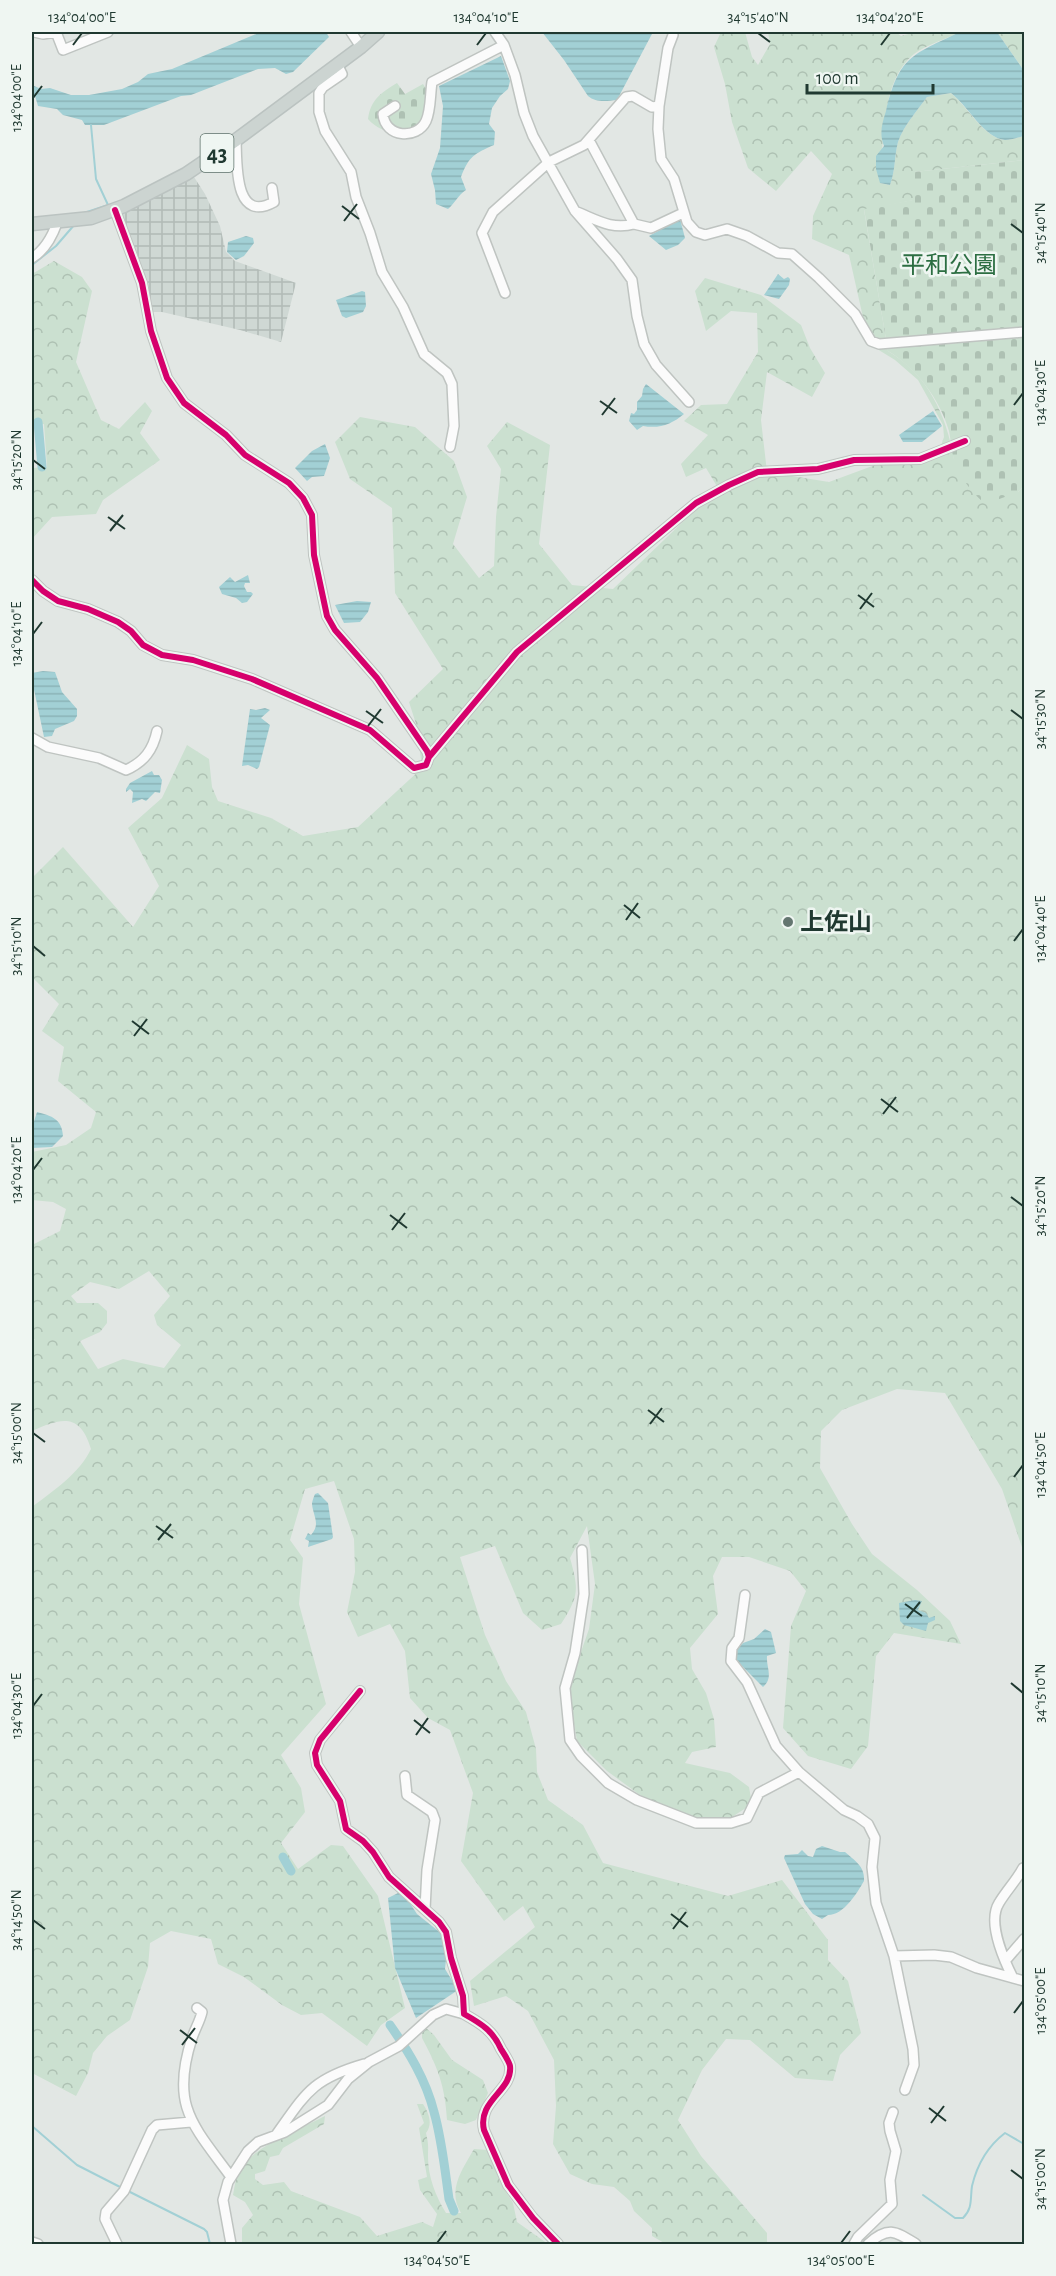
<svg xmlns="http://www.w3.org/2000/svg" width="1056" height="2276" viewBox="0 0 1056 2276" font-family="'Alegreya Sans','Noto Sans JP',sans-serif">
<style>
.industrial{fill:url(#industrial-grid)}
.forest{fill:url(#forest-crowns);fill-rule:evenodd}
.cemetery{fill:url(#cemetery-stones)}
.water{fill:url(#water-rules)}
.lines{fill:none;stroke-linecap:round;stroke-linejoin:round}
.stream{stroke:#a2d0d5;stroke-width:2}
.canal{stroke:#a2d0d5;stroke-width:9}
.minor-casing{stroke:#bfc4c1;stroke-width:12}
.major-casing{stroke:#bbc3c1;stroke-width:15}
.minor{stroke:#fbfbfb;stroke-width:9}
.major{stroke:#ccd4d1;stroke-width:12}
.cycleway-casing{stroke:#eff6f2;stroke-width:10}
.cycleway{stroke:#d6006c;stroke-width:6}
.ticks{fill:none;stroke:#203931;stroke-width:2}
.poi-dot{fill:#647670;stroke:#eff6f2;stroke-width:2}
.labels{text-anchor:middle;stroke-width:5;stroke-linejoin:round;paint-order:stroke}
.shield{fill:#eff6f2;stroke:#5e726b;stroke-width:1.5}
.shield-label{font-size:22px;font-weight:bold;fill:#203931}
.park-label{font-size:24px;fill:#2c6e42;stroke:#eff6f2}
.poi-label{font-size:24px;font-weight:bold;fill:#203931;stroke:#eff6f2;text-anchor:start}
.neatline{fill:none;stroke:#203931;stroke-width:2}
.ticks-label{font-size:15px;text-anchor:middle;fill:#203931}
</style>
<defs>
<pattern id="industrial-grid" width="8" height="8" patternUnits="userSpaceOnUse" patternTransform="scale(1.5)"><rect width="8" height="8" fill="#cfd8d4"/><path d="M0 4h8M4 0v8" fill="none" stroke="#b1bab6"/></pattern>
<pattern id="forest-crowns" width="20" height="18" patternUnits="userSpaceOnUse" patternTransform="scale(1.5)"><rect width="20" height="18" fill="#cbe0d0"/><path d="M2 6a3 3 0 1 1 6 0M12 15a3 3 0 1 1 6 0" fill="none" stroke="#aec1b3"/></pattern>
<pattern id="cemetery-stones" width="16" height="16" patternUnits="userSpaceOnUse" patternTransform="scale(1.5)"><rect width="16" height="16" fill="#cbe0d0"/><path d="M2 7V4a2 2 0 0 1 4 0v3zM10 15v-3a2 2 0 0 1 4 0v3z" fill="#aec1b3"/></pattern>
<pattern id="water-rules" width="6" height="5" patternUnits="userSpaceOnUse" patternTransform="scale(1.5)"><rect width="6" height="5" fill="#a2d0d5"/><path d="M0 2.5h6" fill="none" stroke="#8bb3b7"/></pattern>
</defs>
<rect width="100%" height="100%" fill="#e2e7e4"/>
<path class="industrial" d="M194,177L205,194L220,226L226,252L235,261L296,283L281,342L240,330L162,312H152L143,274L121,219L122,212Z"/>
<path class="forest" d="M721,32H745L752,57L758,65L770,44L768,32H896L901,36L916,32H960C946,39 926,45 914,54C880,81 884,144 880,183L890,185C896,168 894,156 898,142C904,125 917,111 927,97L951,93C967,106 984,138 1005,140C1011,140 1019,137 1024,136V160L914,172V200L864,210L888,351C928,375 946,414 954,459L1018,492L1024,486V1553L1002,1489L945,1393L897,1389L842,1410L821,1431L820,1468L852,1524L872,1554L917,1590L950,1621L961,1644L894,1633L876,1656L868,1746L851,1769L808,1756L783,1728L791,1626L806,1591L790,1571L749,1557H722L713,1576L718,1614L690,1648L692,1669L706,1693L714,1719L716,1747L692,1752L685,1763L730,1773L749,1787L752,1804L732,1817L696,1818L651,1803L607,1771L577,1741L568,1689L589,1629L595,1584L587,1526L570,1558C579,1590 579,1596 561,1624L542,1630L523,1613L495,1546L460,1557L485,1635L506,1681L526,1712L536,1749L537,1772L548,1800L583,1825L603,1863L728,1896L782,1880L828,1940V1960L848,1981L861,2033L840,2055L833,2081L795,2078L750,2040L726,2039L702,2070L678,2120L701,2156L767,2233V2244H666L652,2236V2228L634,2211L630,2201L614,2187L592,2184L570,2174L553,2144L556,2106L554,2060L528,2011L506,1996L474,2006L470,1981L535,1927L523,1906L504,1921L461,1861L473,1793L450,1730L428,1718L410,1698L405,1651L390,1624L358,1637L347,1612L355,1572L354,1539L334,1481L305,1489L290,1540L303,1558L299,1604L326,1704L281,1755L301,1788L305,1812L281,1843L298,1869L331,1845L343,1846L378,1896L405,2008L381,2025L367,2046L322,2013L301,2015L282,2005L244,1977L218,1964L211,1939L171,1931L150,1943L148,1967L130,2020L107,2036L93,2053L88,2073L76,2096L32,2073V1507C54,1490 79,1474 91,1449C80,1412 61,1418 32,1431V1343L35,1339H32V1245L60,1231L66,1209L53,1202L32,1200V1152L66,1145L91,1128L96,1112L58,1081L64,1047L42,1031L59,1004L32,977V878L63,847L133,927L159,886L128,828L162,798L187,745L209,759L212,787L218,801L271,818L303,836L358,827L422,768L417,727L409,702L443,669L395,593L392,508L350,479L335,442L360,417L415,427L454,461L467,497L453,544L479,578L494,566L496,517L501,469L487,446L507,422L550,445L539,544L572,585L613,589L718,488L706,468L686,477L681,464L708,435L684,421L701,405L727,404L758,352L757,313L731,311L706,331L695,291L705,278L761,295L801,325L810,348L825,373L812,397L767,372L761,420L767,472L829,482L894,458L938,454L944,437L943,425L918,380L895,360L869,344L849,255L812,239L813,216L832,174L811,151L776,191L748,168L732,122L725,84L714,47ZM149,1271L170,1296L154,1315L157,1325L181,1345L164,1368L123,1359L98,1369L80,1341L100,1332L107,1323V1311L98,1303H77L71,1296L90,1282L119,1289Z
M997,32H1024V72L1022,68Z
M54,261L82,277L92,291L76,362L101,420L119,429L145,402L152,411L140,433L160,460L103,500L96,514L52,517L32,539V468L47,467L44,424L32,426V274Z
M426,2028L434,2035L452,2060L483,2080L488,2093L476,2120L465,2124L447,2120C445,2086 438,2068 422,2038V2033Z
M417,2104H423C429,2113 433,2124 426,2133C429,2146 428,2146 428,2157C428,2177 436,2197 446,2213H461C447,2190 462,2170 474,2149L488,2150L501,2184L513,2203L517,2222L548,2244H242V2228L253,2215L245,2202L233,2195C235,2184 236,2173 244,2164C261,2143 301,2129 325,2116L324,2124L283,2148L279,2155L270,2157L265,2171L255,2174V2179L263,2185L284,2182L291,2191L360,2217L377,2236L422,2222L433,2227L437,2214L420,2190L418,2180L427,2177L419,2128L424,2123Z"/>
<path class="cemetery" d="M397,83L405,94L423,84L429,93L423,124C403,133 384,137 368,119C371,99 381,93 397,83Z
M1024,160V486L1018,492L986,504C971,493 961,478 954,459C951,450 951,440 949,431C940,399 916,368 888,351L864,209L913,200L914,172Z"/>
<path class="water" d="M261,32H326L329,37L293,72L286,74L275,68L258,69L191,95L181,96L104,125H85L82,120L63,115L57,109L38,106L35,96L32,95V85L41,89L50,88L71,95H89L122,89L138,82L148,74L172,69Z
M542,32H653L617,100C607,101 596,103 588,96L564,60Z
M960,32H997L1022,68L1024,72V136C1019,137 1011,140 1005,140C984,138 968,106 951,93L927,97C917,111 904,125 898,142C894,157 896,168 890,185L880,183L876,169V156L884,146C879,133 882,124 886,111C899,56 912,55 960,32Z
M501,56L510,81L508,89L500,96L492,108L489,124L495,132L494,145C474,154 469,156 461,177L466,190C458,195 455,203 448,209L436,204L435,190L431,174L440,148L443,106L439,86Z
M680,219L685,238L678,245L666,250L649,236Z
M246,236L253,238L254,243L244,256L236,260L227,252L228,242Z
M778,274L784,279L788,277L790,279L789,285L779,299L764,295Z
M362,291L365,292L366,306L363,312L346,318L342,316L336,300Z
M646,384L684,414C672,424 660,429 643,426L637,430L629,421L631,413L634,414L637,410V402L642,396L643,389Z
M933,411L942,426L922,442H903L899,435Z
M325,444L330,458L324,476L312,477L307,481L295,468L312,451Z
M248,575L250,583H245L244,586L247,592H251L253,594L247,602L242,603L236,598L222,594L219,587L230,577L235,582Z
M357,601L371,602L368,612L360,622L344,623L335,605Z
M43,671L55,672L62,692L77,709V716L74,721L55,729L52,736L44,737L32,680V673Z
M265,708L270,710L261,718L270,725L259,767L257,769L248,765L242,766L250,709L256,710Z
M152,771L154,775H159L162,780L160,793L155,792L146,801L142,799L132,803L133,792L130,789L126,792V789L130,783Z
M37,1112C52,1116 62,1119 63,1136L52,1147L32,1148V1128Z
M318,1493L328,1503L333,1537L332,1539L308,1547L309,1541L305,1539L308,1533L311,1535C321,1524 313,1516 312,1504C312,1502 314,1496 315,1494Z
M915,1600L922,1601L918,1610L926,1613L929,1618L935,1616V1620L928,1623L926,1631L904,1625L900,1621L899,1603Z
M765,1629L771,1632L776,1653L767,1656C766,1668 774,1677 763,1687L737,1661L736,1650L743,1643L754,1639Z
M822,1846L840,1852H845C855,1861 865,1866 864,1881C857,1893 844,1915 828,1915L822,1919L813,1914L805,1904L784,1858L785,1855L798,1854L802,1850L808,1856L813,1857L816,1849Z
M402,1891L417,1914L442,1934L447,1951L445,1969L458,1990L416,2018L395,1968L388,1898Z"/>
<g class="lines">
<path class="stream" d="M84,213L108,205L96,179L91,125
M32,265L56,246L75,224
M32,2126L77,2165L122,2188
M128,2191L204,2229L207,2232L210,2244
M923,2195L955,2218H963C973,2208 970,2199 972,2186C977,2165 988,2146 1005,2133L1024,2144"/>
<path class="canal" d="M38,422L42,467
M283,1857L291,1871
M390,2025C409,2052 426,2080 434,2112C442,2140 445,2171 449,2199L454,2211"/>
<g class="minor-casing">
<path id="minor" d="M34,32L43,34L56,32L63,50L108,32
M351,32L361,47
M495,32L504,45L515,75L524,113L533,136L575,211L617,259L632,280L637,316L644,344L656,365L689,402
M673,35L668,48L659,106L658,129L661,159L674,179L687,222L696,232L705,235L727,229L747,236L778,253L792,254L819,278L855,314L871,341L879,344L1024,332
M337,64L342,74L323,87L319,93V112L325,131L351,172L356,197L370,233L382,272L403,307L424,354L447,373L452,384L454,426L450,447
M395,106L383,114C385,138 417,140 426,121C431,110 430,95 432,82L504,45
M236,140C237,164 234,224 274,202L272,188
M589,140L634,224L651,228L683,213
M577,212C597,220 612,230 634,224
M32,258C45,250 52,237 57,223
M505,293L482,233L493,212L549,162L584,145L626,97L633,96L652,107L659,106
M32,580L43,591L58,601L88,609L118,622L131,631L143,645L162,655L193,660L252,679L370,730L414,768L426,765L429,757L427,751L377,678L335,630L327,616L314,555L312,515L303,498L289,483L245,455L226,435L184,403L167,378L151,331L142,283L115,210
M32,738L48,747L99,758L126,770C144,762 153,750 157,731
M429,757L517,652L696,503L729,485L758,472L818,469L854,460L920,459L965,441
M582,1550L584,1594L575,1653L565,1688L570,1740L581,1756L608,1783L637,1800L696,1823H731L747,1818L759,1793L799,1772
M745,1595L739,1638L732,1648L731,1661L747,1682L776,1746L799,1772L844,1810L857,1816L868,1824L875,1838L872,1867L876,1903L894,1956L913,2049L914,2065L905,2090
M360,1691L320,1740L315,1753L317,1765L340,1801L346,1829L363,1841L373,1852L389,1877L439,1922L446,1932L451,1958L463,1996L464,2014C482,2024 493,2031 501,2049C504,2054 509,2061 510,2066C513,2091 477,2100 484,2130L508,2185L533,2218L558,2244
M405,1776L407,1795L432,1812L435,1820L427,1870L425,1909
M894,1956L934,1955L951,1957L977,1968L1024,1981
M1005,1961L1024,1939
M1013,1978C1004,1960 987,1922 999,1903C1006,1891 1016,1881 1023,1868
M197,2008L202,2012C200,2021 195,2029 192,2038C170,2106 193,2125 231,2177
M276,2135C306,2093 312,2079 364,2064
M32,2242L38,2244
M117,2244L105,2219L106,2212L124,2191L152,2130L157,2125L191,2122
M231,2244L223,2200L228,2182L248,2151L258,2142L285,2132L328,2105L348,2079L369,2062L399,2046L433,2015L446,2009L464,2014
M854,2244L858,2237L892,2204L890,2180L896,2151L890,2131L889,2123L893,2112
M868,2244C888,2226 895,2231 916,2244"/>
</g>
<g class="major-casing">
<path id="major" d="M32,224L91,218L124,206L186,174L236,140L361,47L378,32"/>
</g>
<use href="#minor" class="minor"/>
<use href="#major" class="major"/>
<g class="cycleway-casing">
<path id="cycleway" d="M32,580L43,591L58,601L88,609L118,622L131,631L143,645L162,655L193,660L252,679L370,730L414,768L426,765L429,757L427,751L377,678L335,630L327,616L314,555L312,515L303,498L289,483L245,455L226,435L184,403L167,378L151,331L142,283L115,210
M429,757L517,652L696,503L729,485L758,472L818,469L854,460L920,459L965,441
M360,1691L320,1740L315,1753L317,1765L340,1801L346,1829L363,1841L373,1852L389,1877L439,1922L446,1932L451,1958L463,1996L464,2014C482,2024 493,2031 501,2049C504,2054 509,2061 510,2066C513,2091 477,2100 484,2130L508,2185L533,2218L558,2244"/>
</g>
<use href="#cycleway" class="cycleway"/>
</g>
<path class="ticks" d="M758,33L770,42M73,45L82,33M477,45L486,33M881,45L890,33M33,98L42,86M342,206L359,219M344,221L357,204M1011,224L1023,233M600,401L617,413M1014,405L1023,393M602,415L615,398M33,460L45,469M108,517L125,529M110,531L123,515M858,595L874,607M860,609L872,593M33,634L42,622M1011,710L1023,719M366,711L383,723M368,726L381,709M624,905L640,918M626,920L638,903M1014,941L1023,929M33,946L45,956M132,1021L149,1034M134,1036L147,1019M881,1099L898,1112M883,1114L896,1097M33,1170L42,1158M1011,1197L1023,1206M390,1215L407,1228M392,1230L405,1213M648,1410L664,1422M650,1424L662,1408M33,1433L45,1442M1014,1477L1023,1465M156,1526L173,1538M158,1540L171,1524M905,1604L922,1616M907,1618L920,1602M1011,1683L1023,1693M33,1706L42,1694M414,1720L430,1733M416,1735L428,1718M671,1914L688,1927M33,1920L45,1929M673,1929L686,1912M1014,2013L1023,2001M180,2030L197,2043M182,2045L195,2028M929,2108L946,2121M931,2123L944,2106M1011,2170L1023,2179M437,2243L446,2231M841,2243L850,2231"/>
<circle class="poi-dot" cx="788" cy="922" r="6"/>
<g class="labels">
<rect class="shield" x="200.5" y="134" width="33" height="38" rx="4.5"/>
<g class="shield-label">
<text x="217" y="161">43</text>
</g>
<g class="park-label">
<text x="949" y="273">平和公園</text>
</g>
<g class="poi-label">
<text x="800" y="930">上佐山</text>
</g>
</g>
<rect width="1056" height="2276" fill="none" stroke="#eff6f2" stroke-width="66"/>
<path d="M807 84v9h126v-9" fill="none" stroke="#203931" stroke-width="3"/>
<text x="816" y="84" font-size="18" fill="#203931" stroke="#eff6f2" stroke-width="4.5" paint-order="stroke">100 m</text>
<rect x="33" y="33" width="990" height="2210" class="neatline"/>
<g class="ticks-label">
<text x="82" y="22">134°04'00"E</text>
<text x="486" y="22">134°04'10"E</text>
<text x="758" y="22">34°15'40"N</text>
<text x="890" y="22">134°04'20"E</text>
<text transform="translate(16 98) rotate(-90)" y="5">134°04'00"E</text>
<text transform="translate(1040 233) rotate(-90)" y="5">34°15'40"N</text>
<text transform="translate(1040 393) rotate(-90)" y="5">134°04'30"E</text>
<text transform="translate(16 460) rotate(-90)" y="5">34°15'20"N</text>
<text transform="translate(16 634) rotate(-90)" y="5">134°04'10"E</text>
<text transform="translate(1040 719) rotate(-90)" y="5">34°15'30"N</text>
<text transform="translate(1040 929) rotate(-90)" y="5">134°04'40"E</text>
<text transform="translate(16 946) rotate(-90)" y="5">34°15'10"N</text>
<text transform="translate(16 1170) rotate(-90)" y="5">134°04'20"E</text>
<text transform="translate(1040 1206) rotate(-90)" y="5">34°15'20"N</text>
<text transform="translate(16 1433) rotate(-90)" y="5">34°15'00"N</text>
<text transform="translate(1040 1465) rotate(-90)" y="5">134°04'50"E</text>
<text transform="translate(1040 1693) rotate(-90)" y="5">34°15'10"N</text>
<text transform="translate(16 1706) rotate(-90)" y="5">134°04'30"E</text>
<text transform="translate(16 1920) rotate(-90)" y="5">34°14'50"N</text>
<text transform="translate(1040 2001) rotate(-90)" y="5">134°05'00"E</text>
<text transform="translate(1040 2179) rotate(-90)" y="5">34°15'00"N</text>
<text x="437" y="2265">134°04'50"E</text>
<text x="841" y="2265">134°05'00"E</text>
</g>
</svg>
